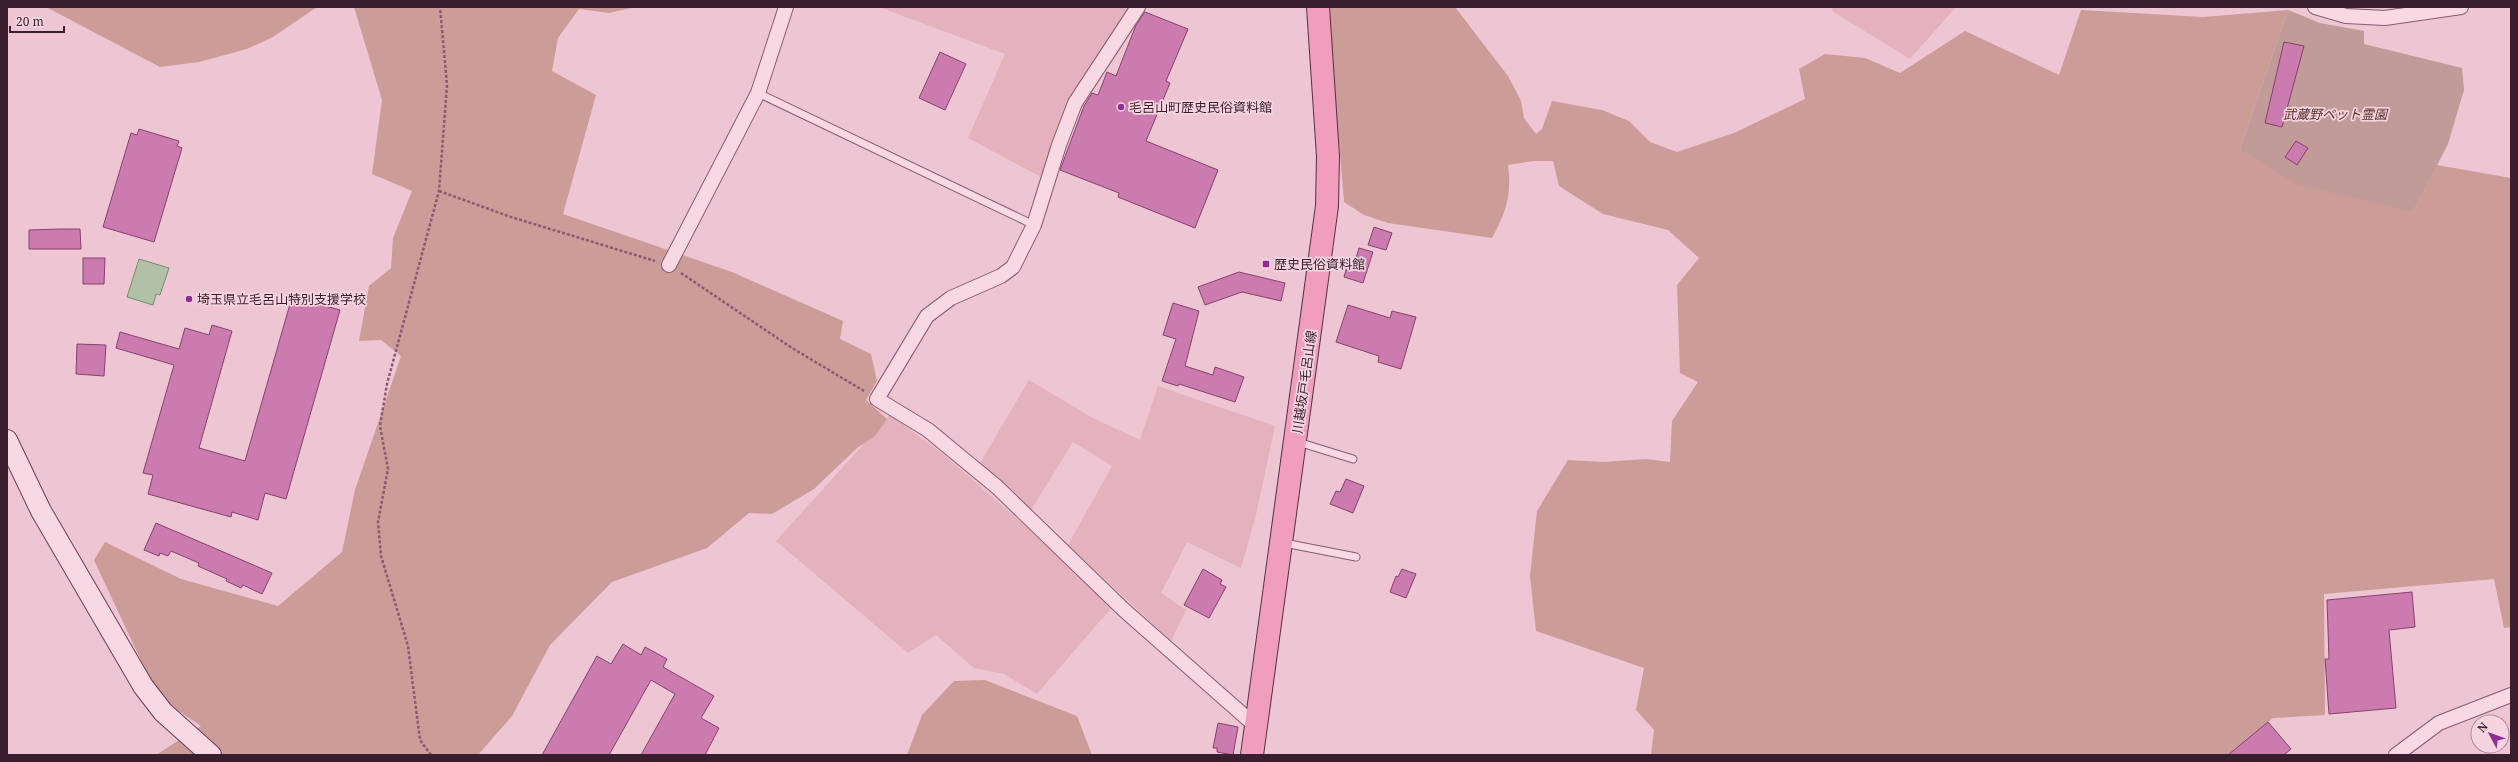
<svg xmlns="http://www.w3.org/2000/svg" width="2518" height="762" viewBox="0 0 2518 762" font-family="'Noto Serif','Noto Sans JP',serif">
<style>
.farmland{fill:#e3b2bd}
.green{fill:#cc9c99}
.cemetery{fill:#c19b98}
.water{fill:#b0c1a7;stroke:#778f6d}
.building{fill:#cb7bae;stroke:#87416f}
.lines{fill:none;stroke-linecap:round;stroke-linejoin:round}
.lane-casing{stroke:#885b73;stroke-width:9}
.street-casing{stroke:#885b73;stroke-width:16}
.secondary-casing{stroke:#6a3e56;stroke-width:22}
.primary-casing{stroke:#562f46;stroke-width:24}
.path{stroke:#885b73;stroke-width:2.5;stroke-dasharray:3 2;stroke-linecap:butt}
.lane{stroke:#f8d8e3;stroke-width:7}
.street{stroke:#f8d8e3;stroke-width:14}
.secondary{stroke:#f8d8e3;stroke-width:20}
.primary{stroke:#f09ebb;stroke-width:22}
.poi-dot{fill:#902c96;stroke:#f5d4df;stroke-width:1.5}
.labels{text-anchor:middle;stroke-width:3.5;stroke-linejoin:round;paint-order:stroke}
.poi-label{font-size:13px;fill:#391f2d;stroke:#f5d4df;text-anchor:start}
.park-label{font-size:13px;font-style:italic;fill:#552f26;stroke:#f5d4df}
.street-label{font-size:13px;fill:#391f2d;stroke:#f5d4df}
</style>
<rect width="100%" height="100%" fill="#eec5d3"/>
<path class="farmland" d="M879,7H1129L1070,102L1059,125L1041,177L968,138L1005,54Z
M1833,7H1956L1910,59L1832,11Z
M1029,380L1093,418L1140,440L1158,386L1275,426L1256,515L1241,568L1187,542L1161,593L1186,610L1171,641L1068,545L1112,466L1073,442L1031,510L980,463Z
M890,415L944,455L1028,528L1112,607L1037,694L1004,674L974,668L936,635L908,653L776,541Z"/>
<path class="green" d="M46,7H317L273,37L247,49L199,62L160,67Z
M354,7H636L609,13L579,9L558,38L552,71L596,95L563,214L732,272L843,321L840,339L871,354L877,381L866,400L887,419L875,436L857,448L814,489L772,514L749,513L707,548L612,582L550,645L512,716L478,755H156L201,726L158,697L94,560L105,542L181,579L278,606L342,552L355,490L401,356L381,340L359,341L369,286L391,268L393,238L412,191L372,174L382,100Z
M1325,7H1455L1508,76L1521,101L1524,118L1536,134L1542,129L1552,101L1602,110L1629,121L1650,142L1677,152L1734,133L1805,99L1799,69L1825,54L1865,58L1900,73L1965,31L2059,75L2081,10L2203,17L2288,10L2240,149L2413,212L2437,165L2511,178V627L2504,628L2494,579L2324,594L2325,715L2273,718L2228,755H1651L1654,730L1636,710L1644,668L1536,631L1530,576L1537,511L1568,460L1603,462L1646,459L1670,462L1672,421L1698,382L1680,373L1677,285L1699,258L1668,230L1603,214L1559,186L1553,161H1534L1508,165C1512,195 1506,212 1492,238L1388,223L1364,215L1344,202L1339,142L1333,115Z
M985,680L1077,716L1092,755H907L922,715L954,681Z"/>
<path class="cemetery" d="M2288,10L2320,23L2364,31V44L2462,68L2464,90L2448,144L2413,212L2296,184L2240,149Z"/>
<path class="water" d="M139,259L169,268L160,295L156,294L153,305L127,297Z"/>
<path class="building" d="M1145,12L1188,29L1166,81L1170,83L1146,141L1218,170L1195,228L1118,197L1119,193L1060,170L1084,106L1092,93L1098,95L1107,72L1116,76L1136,25Z
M2284,42L2304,46L2282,127L2265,123Z
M940,52L966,64L945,110L919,98Z
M139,129L179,141L177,146L182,148L154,242L103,227L131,133L137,135Z
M2296,141L2308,148L2297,165L2285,157Z
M1374,227L1392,233L1386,250L1368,245Z
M60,229H80L81,249H29V230Z
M1359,248L1373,252L1363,283L1344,277L1348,263L1354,265Z
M83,258H105L104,284H83Z
M1239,272L1285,283L1281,301L1242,292L1205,305L1198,287Z
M292,297L340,310L286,499L265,493L258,520L232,512L231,517L148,494L153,475L143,473L174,365L116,348L120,332L179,349L185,328L209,335L212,325L232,331L199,448L245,461Z
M1173,303L1199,311L1185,366L1213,375L1215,367L1244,377L1235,402L1179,384L1178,386L1162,381L1176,339L1163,335Z
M1348,305L1390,318L1392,311L1416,317L1401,369L1378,362L1379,356L1336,342Z
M77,344L106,345L104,376L76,374Z
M1346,479L1364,486L1353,513L1330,504L1336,491L1340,492Z
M156,523L272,573L262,594L243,585L241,588L226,581L227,579L198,566L199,563L171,551L168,556L160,553L159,556L144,550Z
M1203,569L1222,580L1220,584L1226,587L1209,618L1184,605Z
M1402,569L1416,574L1406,598L1390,592L1396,576L1398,577Z
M2412,592L2415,627L2389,630L2396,708L2329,714L2325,659H2329L2327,600Z
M623,644L641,655L645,647L667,659L663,667L714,696L701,718L719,728L705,755H641L675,694L651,680L609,755H542L597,656L611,664Z
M2268,722L2291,749L2284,755H2228Z
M1218,723L1238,727L1233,755L1217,752V748H1213Z"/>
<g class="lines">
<g class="lane-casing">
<path id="lane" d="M758,93L1034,225
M1298,442L1353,459
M1284,543L1356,557"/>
</g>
<g class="street-casing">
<path id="street" d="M1138,7L1075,103L1059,145L1034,225L1013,267L1001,276L951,298L927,316L877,399L928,430L997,487L1124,610L1258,728
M2315,7L2346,16L2385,18L2461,7
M669,265L758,93L786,7
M2396,755L2439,723L2511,695"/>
</g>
<g class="secondary-casing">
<path id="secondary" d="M7,440L41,511L143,686L163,712L211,755"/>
</g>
<g class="primary-casing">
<path id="primary" d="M1252,755L1327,206L1328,156L1318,7"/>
</g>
<path class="path" d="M439,191L511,217L655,261
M681,273L792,348L864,391
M431,755L420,740L408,646L381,556L378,522L388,469L380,426L387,384L439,191L447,85L440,7"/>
<use href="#lane" class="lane"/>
<use href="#street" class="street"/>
<use href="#secondary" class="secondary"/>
<use href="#primary" class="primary"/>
</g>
<g class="poi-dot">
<circle cx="1121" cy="107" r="4"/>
<rect x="1262" y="260" width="8" height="8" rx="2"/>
<circle cx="189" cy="299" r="4"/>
</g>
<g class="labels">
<g class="poi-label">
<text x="1129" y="112">毛呂山町歴史民俗資料館</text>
<text x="1274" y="269">歴史民俗資料館</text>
<text x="197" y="304">埼玉県立毛呂山特別支援学校</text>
</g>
<g class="park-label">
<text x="2335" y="119">武蔵野ペット霊園</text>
</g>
<g class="street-label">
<text transform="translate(1304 382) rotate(-82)" y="5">川越坂戸毛呂山線</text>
</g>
</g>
<rect width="2518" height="762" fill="none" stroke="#391f2d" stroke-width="16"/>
<g transform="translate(2490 734) rotate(311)"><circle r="19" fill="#f5d4df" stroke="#aa8c98"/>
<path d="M0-3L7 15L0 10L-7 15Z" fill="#902c96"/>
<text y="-6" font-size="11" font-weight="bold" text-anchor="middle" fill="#391f2d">N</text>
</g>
<path d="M10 26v6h54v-6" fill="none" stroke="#391f2d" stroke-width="2"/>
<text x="16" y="26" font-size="12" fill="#391f2d" stroke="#f5d4df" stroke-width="3" paint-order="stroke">20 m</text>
</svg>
